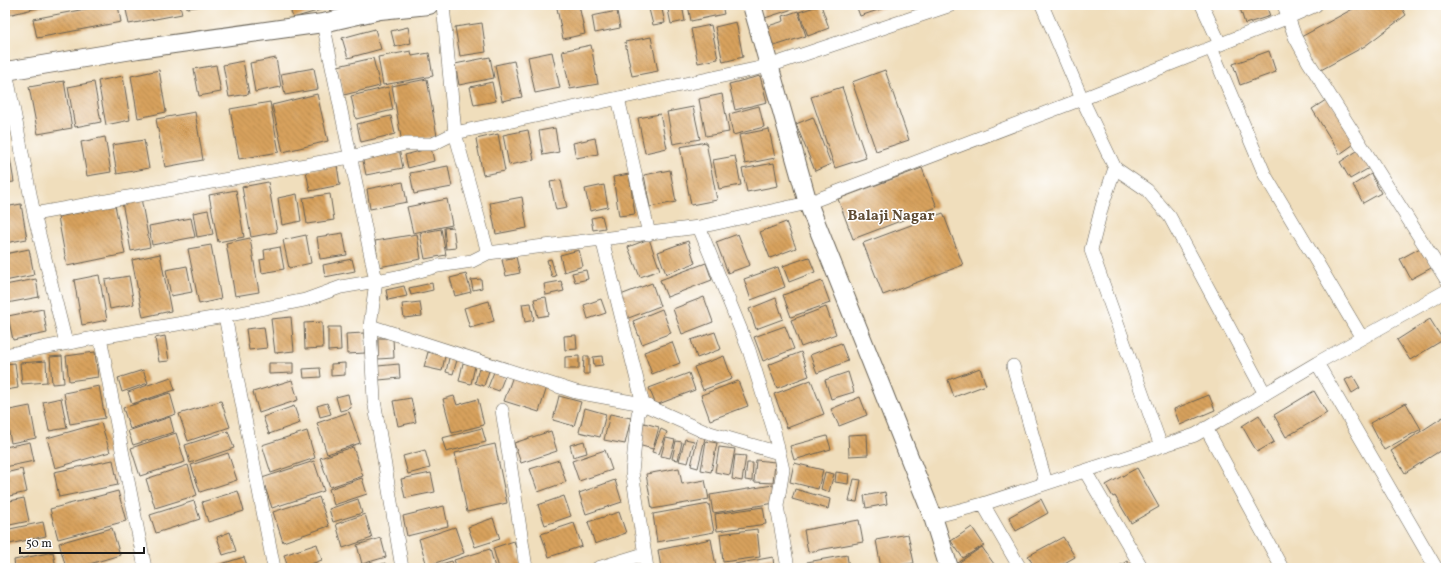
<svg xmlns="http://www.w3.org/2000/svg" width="1451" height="573" viewBox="0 0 1451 573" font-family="Vollkorn,serif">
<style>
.building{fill:url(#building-back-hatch)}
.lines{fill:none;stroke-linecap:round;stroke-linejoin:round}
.street-casing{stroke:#666054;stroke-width:14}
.secondary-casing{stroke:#666054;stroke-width:20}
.street{stroke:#fff;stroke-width:13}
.secondary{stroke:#fff;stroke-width:18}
.labels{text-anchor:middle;stroke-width:3;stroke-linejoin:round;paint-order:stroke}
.neighbourhood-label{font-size:15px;font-weight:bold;fill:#5e4b33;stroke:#fff}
</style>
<defs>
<pattern id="building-back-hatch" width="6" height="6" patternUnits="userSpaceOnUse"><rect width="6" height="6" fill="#d8a25d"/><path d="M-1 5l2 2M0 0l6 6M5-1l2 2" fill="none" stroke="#ae834c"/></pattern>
</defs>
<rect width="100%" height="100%" fill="#fff"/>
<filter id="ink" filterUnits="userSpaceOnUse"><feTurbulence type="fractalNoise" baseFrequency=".025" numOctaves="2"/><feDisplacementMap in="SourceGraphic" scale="8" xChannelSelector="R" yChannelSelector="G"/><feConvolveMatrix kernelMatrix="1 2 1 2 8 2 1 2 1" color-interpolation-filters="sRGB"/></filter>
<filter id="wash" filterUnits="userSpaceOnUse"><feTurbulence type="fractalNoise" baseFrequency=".012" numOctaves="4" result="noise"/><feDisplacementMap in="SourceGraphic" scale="16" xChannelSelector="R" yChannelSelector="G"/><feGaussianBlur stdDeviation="0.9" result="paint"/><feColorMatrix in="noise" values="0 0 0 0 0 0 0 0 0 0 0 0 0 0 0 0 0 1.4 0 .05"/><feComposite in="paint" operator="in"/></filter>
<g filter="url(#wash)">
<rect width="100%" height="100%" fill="#f0debc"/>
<g id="blocks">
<path class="building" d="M6,5H46V6L8,15Z
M106,5H118L121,22L37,38L33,19Z
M125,5H180L182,14L129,24Z
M187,5H203V6L187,8Z
M289,5H322L324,9L293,18Z
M329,5H351L332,12Z
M570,5H579L585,34L563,39L557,8Z
M648,5H661L665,23L653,25Z
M667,5H682L685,21L671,24Z
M688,5H722L724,14L691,21Z
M761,5H805L765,18Z
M821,5L829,28L808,36L799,12Z
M856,5H883L884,8L860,16Z
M1239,5H1266L1270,16L1245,24Z
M1360,5H1400L1406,15L1365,46L1319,71L1301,37Z
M617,11L620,28L595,33L592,16Z
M798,11L806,36L771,47L765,27L784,21L783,16Z
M736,22L743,57L723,62L715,27Z
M482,23L486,52L460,56L455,27Z
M711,25L718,59L698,63L691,29Z
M408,27L411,43L395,47L391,31Z
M375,29L381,49L348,58L342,38Z
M651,37L658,71L632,76L625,42Z
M591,45L598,84L570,89L562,51Z
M411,51L412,56L429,53L433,76L383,85L378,57Z
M1269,51L1276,72L1240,85L1233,64Z
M552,52L560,88L535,93L528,57Z
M490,57L494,78L459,85L455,64Z
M276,58L281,87L255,92L250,63Z
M373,58L380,86L344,95L338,66Z
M243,61L249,94L229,97L223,65Z
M514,61L522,97L502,101L495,65Z
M216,65L221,92L199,96L194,69Z
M314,68L318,89L285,95L281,74Z
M159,70L166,112L138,118L131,76Z
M885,70L909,140L876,151L852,82Z
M123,76L130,120L106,125L98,81Z
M760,76L767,102L735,110L729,84Z
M427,79L437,136L402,143L392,86Z
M64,81L72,128L38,134L29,87Z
M94,82L101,122L75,127L68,87Z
M492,82L496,101L474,105L470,87Z
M388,87L393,110L356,119L351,96Z
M842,87L866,158L835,168L811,97Z
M317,94L328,141L283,152L272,105Z
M722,94L729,132L706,136L699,99Z
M1329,98L1357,142L1340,154L1312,109Z
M270,102L279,152L239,159L230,109Z
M759,106L764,127L733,135L729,114Z
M693,107L700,139L673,144L667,112Z
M195,112L203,160L165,167L156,119Z
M660,114L667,148L645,153L638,118Z
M391,116L395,134L361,142L357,124Z
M813,117L831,164L815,171L796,124Z
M555,128L559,152L543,155L539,131Z
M769,129L775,158L745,164L739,135Z
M528,130L534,160L509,165L503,135Z
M498,134L505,171L483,175L476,139Z
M105,137L111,172L87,176L81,142Z
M595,138L598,154L576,158L573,143Z
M144,140L149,168L117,174L112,145Z
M706,142L717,200L691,205L680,147Z
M431,148L434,161L408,168L405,155Z
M399,149L403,168L366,175L362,156Z
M1360,149L1371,167L1350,179L1340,162Z
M735,156L741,185L719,189L713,160Z
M10,158L14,182L5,183V159Z
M774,163L778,186L747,192L742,169Z
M337,165L340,185L310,191L306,171Z
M448,166L452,187L414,194L410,173Z
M922,168L937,207L853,239L838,199Z
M670,170L676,202L650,207L644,175Z
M629,174L635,214L619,216L613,177Z
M1371,174L1381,193L1363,203L1353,185Z
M561,180L567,208L556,210L550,182Z
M268,182L277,232L251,237L242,187Z
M403,182L407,202L370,209L367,189Z
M604,185L608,207L590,211L585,189Z
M236,190L244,237L218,242L209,195Z
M297,194L301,221L282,225L278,198Z
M330,194L334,220L307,224L303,198Z
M522,197L527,228L496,234L490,203Z
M141,198L150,247L131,251L122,202Z
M447,199L452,225L413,233L407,207Z
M21,204L27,239L5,243V207Z
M115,205L125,254L67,266L58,217Z
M208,210L213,234L197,237L193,213Z
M943,213L963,265L883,295L863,243Z
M602,216L605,228L593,230L591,218Z
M191,218L195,237L152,245L149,226Z
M786,222L796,248L770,258L760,232Z
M453,227L456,248L446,249L444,228Z
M441,229L446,255L425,259L420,233Z
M343,233L347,255L320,259L317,237Z
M417,234L421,259L379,267L375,241Z
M738,234L750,265L728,273L716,242Z
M306,235L311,263L289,268L283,240Z
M250,238L259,292L235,296L226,243Z
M649,239L660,270L640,277L628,247Z
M688,241L695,263L666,274L658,252Z
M211,245L221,299L199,304L188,249Z
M280,247L284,269L262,273L260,260L265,259L264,250Z
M1422,247L1433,267L1411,279L1400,259Z
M29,249L34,275L5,281V254Z
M579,250L583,266L564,272L560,255Z
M160,254L171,311L143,317L132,260Z
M516,257L520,273L506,276L502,260Z
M809,257L815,272L789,282L783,266Z
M352,259L355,271L325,277L323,265Z
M551,259L556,276L552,277L547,260Z
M706,263L712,280L667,297L660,280Z
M187,266L192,292L171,296L166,270Z
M778,267L785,287L751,300L744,279Z
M586,270L588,279L575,282L572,273Z
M466,274L471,292L455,296L450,278Z
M99,275L107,320L82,325L74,280Z
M129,276L134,304L110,309L105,280Z
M36,279L39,297L7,303L5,285Z
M481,279L482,288L473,290L471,280Z
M561,281L564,291L546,295L544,284Z
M822,281L830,303L791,317L783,295Z
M432,283L433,290L411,295L409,288Z
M652,283L660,306L626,319L618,296Z
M404,286L407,296L388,300L386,290Z
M546,297L549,315L538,317L534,299Z
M704,297L713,322L682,334L673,309Z
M776,298L783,319L756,329L749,309Z
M601,299L606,313L588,319L584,305Z
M489,301L494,321L470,328L464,308Z
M420,302L422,316L404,318L402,304Z
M531,303L534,320L525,322L522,304Z
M826,307L836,334L801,347L791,320Z
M43,309L47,333L13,340L8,316Z
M662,309L671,333L642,344L633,321Z
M291,317L294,351L275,353L271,319Z
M1430,319L1443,340L1410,360L1397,340Z
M322,322L323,348L305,349L304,323Z
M785,326L794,349L763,361L754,337Z
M264,327L267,348L249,350L246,329Z
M328,327H340L341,350L328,351Z
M715,332L721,349L697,358L691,340Z
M364,333L365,353L347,354L346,334Z
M576,335L577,349L565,350L564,336Z
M165,336L169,361L159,362L155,338Z
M378,338H393L394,358L378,359Z
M672,342L680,363L652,374L644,352Z
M841,343L848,361L817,373L810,355Z
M95,352L98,377L69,381L66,356Z
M428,352L445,356L442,371L424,367Z
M801,352L809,376L777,388L768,365Z
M62,356L64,383L52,384L50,357Z
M579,356V369H565V357Z
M584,356H589V374H583Z
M602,356L603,365L594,366L593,357Z
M724,356L732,379L703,390L694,367Z
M449,358L457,360L453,374L446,372Z
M46,361L47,382L22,384L20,363Z
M15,363L18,388L6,390L5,364Z
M269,363H293V373L269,374Z
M345,363V375L331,376V364Z
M463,363L475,366L471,384L459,381Z
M399,364L400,378L379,380L378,366Z
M320,368L321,377L304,378L303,369Z
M479,368L489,371L484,386L475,383Z
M980,368L986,385L954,397L948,380Z
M143,370L148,383L122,392L118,378Z
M494,372L505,376L499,391L488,387Z
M848,372L854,392L831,399L825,380Z
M689,373L695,390L656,405L649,388Z
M513,376L547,387L539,412L504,401Z
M1353,376L1360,388L1352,393L1345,380Z
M171,377L175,390L132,404L128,392Z
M292,380L298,400L259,413L253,392Z
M811,380L824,414L787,428L774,394Z
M738,381L748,406L710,420L701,395Z
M99,386L105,418L70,424L64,393Z
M1314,391L1327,413L1286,437L1274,415Z
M170,393L176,414L130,429L123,408Z
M348,394L351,408L340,411L336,397Z
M1209,395L1215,410L1180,425L1174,409Z
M454,396L457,405L478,399L484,425L452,433L443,399Z
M559,396L581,402L574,426L553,420Z
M860,397L867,415L839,426L831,409Z
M61,398L67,428L49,431L43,402Z
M411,398L416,422L398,426L393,401Z
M221,401L230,427L188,441L179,414Z
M327,403L331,414L320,417L317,406Z
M1406,403L1421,429L1384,450L1370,423Z
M30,406L36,438L11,443L5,411Z
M294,406L300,423L269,434L263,417Z
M585,408L606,414L600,437L579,432Z
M349,412L360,443L327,454L317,423Z
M610,414L631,418L625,444L604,440Z
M1259,415L1274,442L1257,452L1242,426Z
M170,417L174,432L133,445L128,431Z
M1443,417L1446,422V447L1405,473L1391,451Z
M101,423L110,452L55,468L47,438Z
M644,423L659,427L653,449L638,445Z
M482,428L486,442L446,452L442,438Z
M661,429L667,432L659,454L652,452Z
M228,431L234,448L190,463L185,445Z
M307,431L315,458L271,473L262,445Z
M551,431L557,451L521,463L514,443Z
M176,433L185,462L140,476L131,448Z
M867,434L868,455L849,456L848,435Z
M698,436L705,438L698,468L691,466Z
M827,436L831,449L794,460L790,446Z
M666,438L675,440L670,458L661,456Z
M685,439L694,441L688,463L679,461Z
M584,441L587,453L573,457L570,445Z
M676,441L682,442L678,460L672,459Z
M706,441L717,443L711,472L701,470Z
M30,442L34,461L5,467V447Z
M495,444L507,503L467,512L455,453Z
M353,447L363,476L330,487L320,458Z
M719,447L735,449L730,475L715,472Z
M425,450L430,468L408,474L403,456Z
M605,450L612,470L579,481L572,461Z
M228,453L237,480L200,492L191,465Z
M735,455L746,456L742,481L732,479Z
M113,460L118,485L59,497L54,472Z
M559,460L566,482L538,492L530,469Z
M756,460L775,462L773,483L754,482Z
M314,461L324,491L272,508L262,478Z
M747,463H753L752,481L745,480Z
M794,463L823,470L818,489L790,482Z
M188,465L197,495L155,508L146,479Z
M679,468L682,484L705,480L709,499L652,509L646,474Z
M1137,468L1159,507L1131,523L1115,496L1113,497L1106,485Z
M22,469L27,492L5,497V473Z
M825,472L834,474L829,492L821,489Z
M836,472L849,474L848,484L835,482Z
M431,473L435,492L405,498L401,479Z
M362,478L367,494L334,505L329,489Z
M854,479L861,480L857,502L849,501Z
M615,480L622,502L586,514L579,493Z
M773,485L775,503L713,513L710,495Z
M795,489L830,499L828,509L792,499Z
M118,491L126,521L58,539L50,509Z
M238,491L244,511L208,522L202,502Z
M885,492L887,504L866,508L864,496Z
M564,496L571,516L545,525L538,505Z
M319,497L329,526L283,542L273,512Z
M24,498L29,521L5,526V502Z
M358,499L362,513L333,522L329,509Z
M1041,499L1048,513L1016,531L1009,517Z
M194,501L200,519L156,533L150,515Z
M709,504L714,532L657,542L653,514Z
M444,506L448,526L407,536L403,516Z
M763,507L766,524L717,531L715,514Z
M619,512L626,533L595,544L588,522Z
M365,514L372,538L343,548L336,524Z
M493,518L500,539L475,547L468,527Z
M859,520L863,542L808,552L804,530Z
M43,522L46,536L5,545V530Z
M574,523L582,546L549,557L541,534Z
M455,527L464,553L427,566L419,539Z
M972,527L984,545L963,558L951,541Z
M112,528L120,555L76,568H66L59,543Z
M757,529L760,557L723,562L720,534Z
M230,532L236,551L223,555L217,537Z
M908,534L914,563L881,568L876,540Z
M1063,537L1075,557L1056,568H1035L1028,556Z
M381,538L386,557L362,564L357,545Z
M711,539L716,566L707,568H661L658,550Z
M514,541L522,568H499L493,548Z
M317,544L322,560L300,568H288L284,555Z
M982,547L994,564L987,568H962L958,563Z
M490,549L495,568H457L454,560Z
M53,552L56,568H15L14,560Z
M847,555L849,568H808L807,562Z
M244,557L248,568H219L218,565Z
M773,557L774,568H724V566Z
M452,561L454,568H426Z
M1127,561L1132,568H1116Z
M385,563L387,568H371Z"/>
</g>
</g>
<g filter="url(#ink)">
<use href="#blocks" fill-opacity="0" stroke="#666054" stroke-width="1"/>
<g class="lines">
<g class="street-casing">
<path id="street" d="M443,5L455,133L488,253
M1042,5L1082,99L1115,168L1147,190L1170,217L1265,394
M1202,5L1220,44
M1284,5L1295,37L1308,61L1446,279
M323,23L376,281L370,326L374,400L402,568
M1211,48L1265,175L1362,338
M5,66L34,214L66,343
M618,98L649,234
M1115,168L1102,206L1091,250L1161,446
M34,214L350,157L405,144H433L455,133L769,66L951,5
M699,227L749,350L774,431L783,470L777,506L788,568
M602,239L643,404L638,414L632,472L647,568
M225,316L274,568
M370,326L576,392L643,404L703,431L779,453
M100,337L145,568
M5,355L100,337L225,316L305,300L341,287L376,281L401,276L438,266L472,261L488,253L699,227L808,203L1082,99L1289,17L1316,5
M1317,363L1436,568
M1013,366L1046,483
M502,410L526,568
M1206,428L1282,568
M1085,471L1142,568
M983,504L1020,568
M933,517L983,504L1195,435L1317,363L1446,291
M598,568L644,554"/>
</g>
<g class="secondary-casing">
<path id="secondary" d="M752,5L808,203L933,517L949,568
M6,71L138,49L323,23L380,10L429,5"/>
</g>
<use href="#street" class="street"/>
<use href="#secondary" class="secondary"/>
</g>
</g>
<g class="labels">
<g class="neighbourhood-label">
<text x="891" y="220">Balaji Nagar</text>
</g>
</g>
<rect width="1451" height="573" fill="none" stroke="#fff" stroke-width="20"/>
<path d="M20 547v6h124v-6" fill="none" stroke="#1c1c1c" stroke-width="2"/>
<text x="26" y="547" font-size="12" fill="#1c1c1c" stroke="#ffffff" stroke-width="3" paint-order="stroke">50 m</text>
</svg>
